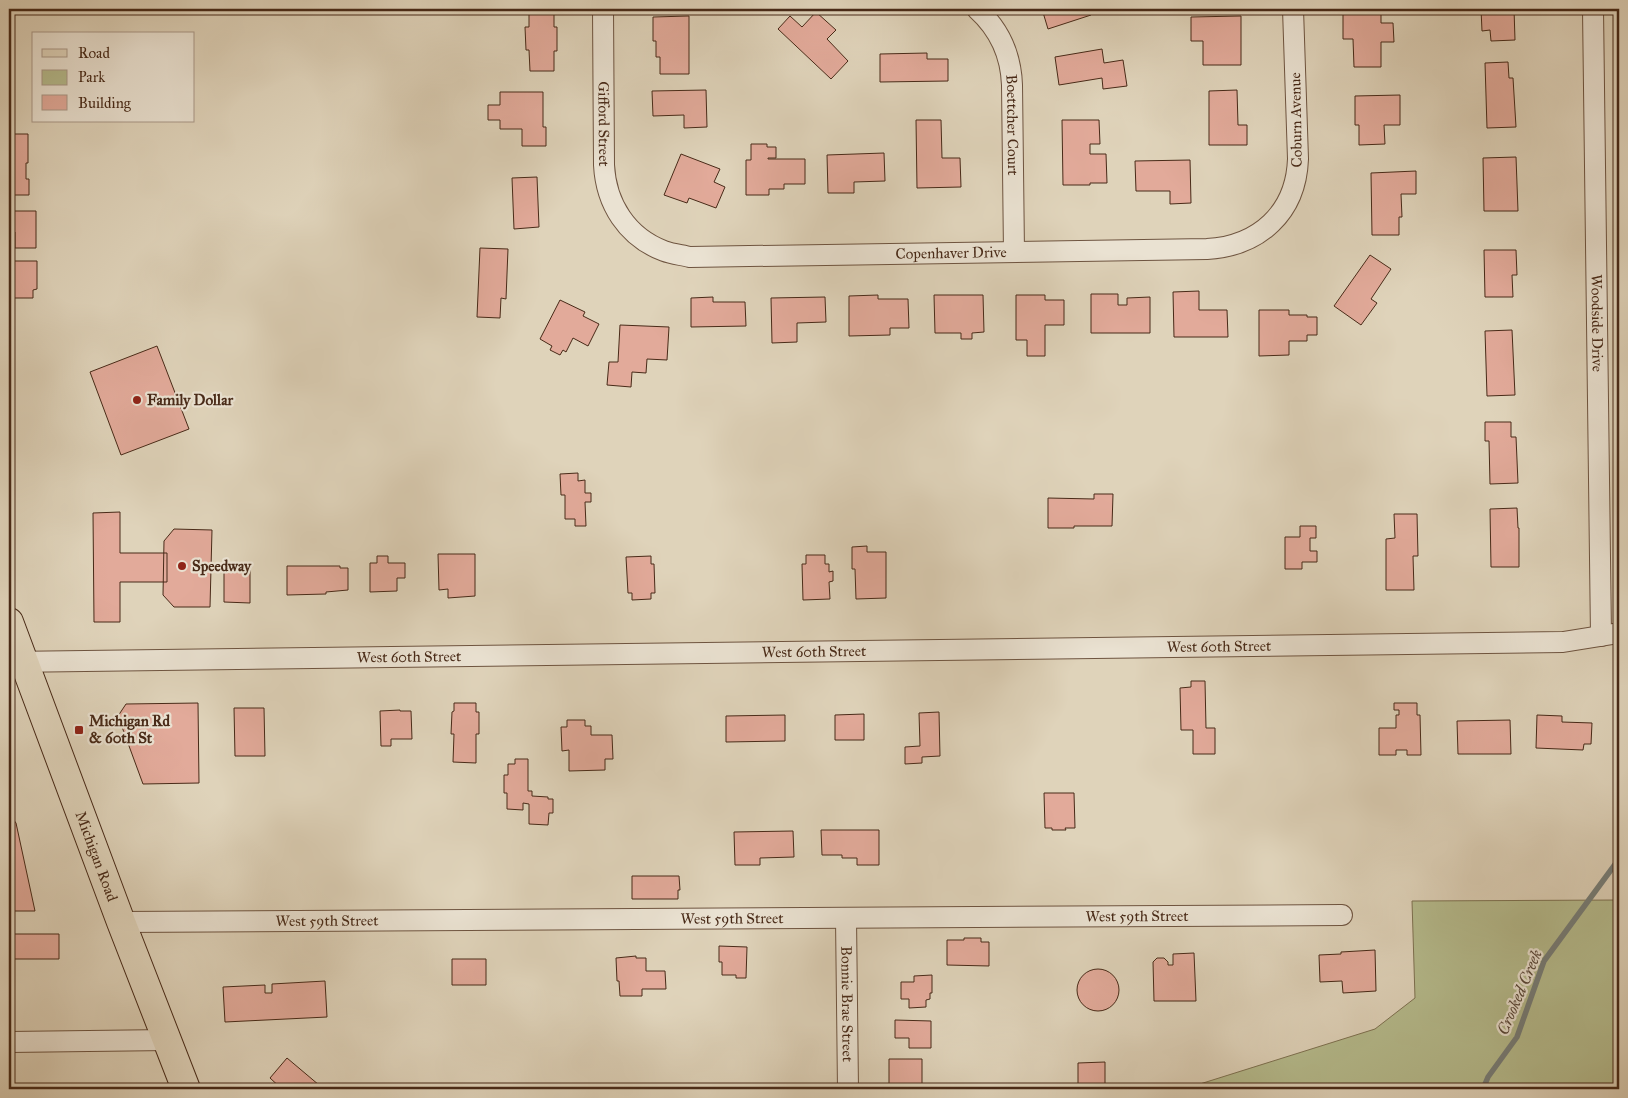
<svg xmlns="http://www.w3.org/2000/svg" width="1628" height="1098" viewBox="0 0 1628 1098" font-family="'IM FELL Great Primer',serif">
<style>
.green{fill:#b5bb8d;stroke:#7e7252}
.lines{fill:none;stroke-linecap:round;stroke-linejoin:round}
.stream{stroke:#777e79;stroke-width:5.5}
.building{fill:#e2aa9a;stroke:#482a18}
.minor-casing{stroke:#6e5440;stroke-width:22}
.primary-casing{stroke:#482a18;stroke-width:30}
.minor{stroke:#eae2d2;stroke-width:20}
.primary{stroke:#dfd3ba;stroke-width:28}
.poi-dot{fill:#8f2418;stroke:#eae2d2;stroke-width:2}
.labels{text-anchor:middle;stroke-width:4.5;stroke-linejoin:round;paint-order:stroke}
.street-label{font-size:15px;fill:#482a18;stroke:#eae2d2}
.poi-label{font-size:15px;font-weight:bold;fill:#482a18;stroke:#eae2d2;text-anchor:start}
.water-label{font-size:16px;font-style:italic;fill:#584638;stroke:#eae2d2}
</style>
<rect width="100%" height="100%" fill="#dfd3ba"/>
<filter id="stains"><feTurbulence type="fractalNoise" baseFrequency=".004" numOctaves="4"/><feColorMatrix values="0 0 0 0 .2 0 0 0 0 .09 0 0 0 0 .02 0 0 0 .5 -.17"/></filter>
<radialGradient id="worn" r=".72"><stop offset=".6" stop-color="#630" stop-opacity="0"/><stop offset="1" stop-color="#630" stop-opacity=".3"/></radialGradient>
<path class="green" d="M1619,900V1089H1184L1375,1029L1415,998L1412,901Z"/>
<g class="lines">
<path class="stream" d="M1483,1089L1488,1077L1517,1037L1544,961L1619,859"/>
</g>
<path class="building" d="M529,9H554V27H557V51H554V71H530L529,50H526L525,27H529Z
M1042,9H1089L1091,15L1048,29Z
M1481,9H1514L1515,40L1491,41L1490,30L1482,31Z
M1381,11V23H1393L1394,42H1381V67H1354L1353,39H1343V12Z
M816,12L836,30L827,39L848,61L831,79L778,29L790,16L802,27Z
M689,16V74H660V57H656V41H653V17Z
M1241,16V65H1203V41H1191V17Z
M1102,49L1104,63L1123,60L1127,86L1103,89L1102,78L1059,85L1055,57Z
M927,53V59H948V81L880,82V54Z
M1508,62L1509,78H1513L1516,127L1487,128L1485,63Z
M706,90L707,127L684,128V115L653,116L652,91Z
M1237,90L1238,125H1247V145H1209V91Z
M500,92H543V127H546V146H522V129H500V120H488V105H500Z
M1400,95V125H1384L1385,144L1359,145V125H1355V96Z
M916,120H941L942,158H960L961,187L917,188Z
M1062,120H1099L1100,144H1090V154H1106L1107,183H1090V185H1063Z
M9,134H28V163H26V179H29V195H9Z
M751,144H767V147H776V158H768V159H805V184H784V189H769V195H746V160H751Z
M884,153L885,181L854,182V193H828L827,155Z
M681,154L720,169L714,182L725,187L716,208L689,198L687,203L664,195Z
M1516,157L1518,211H1484L1483,158Z
M1190,160L1191,203L1170,204V191H1136L1135,161Z
M1416,171V194H1401L1402,217H1399V235H1372L1371,173Z
M537,177L539,227L514,229L512,178Z
M9,211H36V248H15V232H9Z
M480,248L508,249L506,299L501,298L500,318L477,317Z
M1484,250H1516L1517,275H1512L1513,297H1485Z
M1370,255L1391,269L1371,299L1377,303L1361,325L1334,306Z
M13,261H37V289L33,290V298H14Z
M1199,291V310H1227L1228,337H1174L1173,292Z
M1091,294H1118V305H1127V298L1150,297V333H1091Z
M878,295V299H908L909,328H890V335L849,336V296Z
M934,295H983L984,332L972,333V339H961V333H935Z
M1016,295H1045V300H1064V325H1045V356H1027V340H1016Z
M713,297V302H745L746,326L691,327V298Z
M825,297L826,322L797,323V342L772,343L771,298Z
M560,300L585,312L583,316L599,324L588,346L573,338L566,352L563,350L560,355L550,350L552,346L540,339Z
M1259,310H1289V315H1307V317H1317V335H1307V341H1289V355L1259,356Z
M620,325L669,327L667,360L647,359L646,373L632,372L631,387L607,385L609,362H618Z
M1512,330L1515,395L1487,396L1485,331Z
M157,346L189,429L121,455L90,372Z
M1485,422H1511V437H1516L1518,483L1490,484L1489,441H1485Z
M578,473V481L585,480V493H591V502H585L586,526H575V519H565V495H561L560,474Z
M1094,494H1113L1112,526H1074V528H1048V498L1094,499Z
M1517,508L1518,528H1519V567H1491L1490,509Z
M120,512V553H167V582H120V622H94L93,513Z
M1394,514H1417L1418,556H1413L1414,590H1386V539L1395,538Z
M1300,526H1316V538H1310V551H1317V562H1302V569H1285V537H1300Z
M174,529L212,530L210,607H174L163,595L164,541Z
M867,546V552H886V598L856,599L855,569H852V547Z
M438,554H475V596L448,598V589L439,590Z
M806,555H825V564H829V572L833,571V581L829,582L830,599L803,600L802,564H806Z
M377,556H388V563H405V578H397V591L370,592V563H377Z
M651,556V564H654L655,593H651V599L632,600V593H628L626,557Z
M287,566H340V568H348V590L326,592V594L287,595Z
M224,567H250V603L224,602Z
M1191,681H1205L1206,728H1215V754H1193V730H1181L1180,688L1191,687Z
M198,703L199,783L143,784L118,716L126,704Z
M454,703H476V712H479V734H476V763L453,762L454,734H451L452,712L454,711Z
M1394,703H1417V715H1420L1421,755H1407V750H1396V755H1379V728H1396V715H1399V710H1394Z
M234,708H264L265,756H235Z
M400,710V711H411L412,739H391V746H381L380,711Z
M939,712L940,756L922,757V763L905,764V747L920,746L919,713Z
M864,714V740H835V715Z
M785,715V741L726,742V716Z
M1537,715L1562,716V722L1592,723L1591,744H1584L1583,750L1536,748Z
M567,720H585V726H591V735H612L613,759H605V770L569,771V750L562,751L561,727H567Z
M1510,720L1511,754H1458L1457,721Z
M515,759H528V791H532V796L548,797V799H553V813H549L548,825L529,824V804L523,803V810L507,809V793H504V775H508V764H515Z
M1044,793H1074L1075,828H1065L1066,830H1052V828H1045Z
M9,819H13L16,823L35,911H9Z
M821,830H879V865H857V858H842V855H822Z
M793,831L794,857L760,858V865H735L734,832Z
M632,876H679L680,890H678V899H632Z
M9,934H59V959H9Z
M964,938H981V942H989V966L947,965V940H964Z
M719,946L747,947L746,978H736V975H722V962H719Z
M1375,950L1376,991L1343,993L1342,981L1320,982L1319,955L1341,954V952Z
M1194,953L1196,1001H1154L1153,962L1157,958H1164L1168,962V965H1173V954Z
M636,956V958H646V971H665L666,989H642V996H620L619,981H617L616,958Z
M452,959H486V985H452Z
M1077 990a21 21 0 1 1 42 0a21 21 0 1 1-42 0Z
M932,975V993H930V999L926,1000V1007L909,1008V999H901V982H914V976Z
M325,981L327,1017L225,1022L223,987L265,985V993H272V984Z
M895,1020L931,1021V1048H909V1038H895Z
M287,1058L319,1085L315,1089H282L270,1078Z
M889,1059H922V1089H889Z
M1105,1062V1089H1078V1063Z"/>
<g class="lines">
<g class="minor-casing">
<g id="minor">
<path id="s1" d="M603,9L604,165C606,204 627,237 664,251C672,254 682,255 690,257L1207,249C1259,246 1296,213 1298,159L1293,9"/>
<path id="s2" d="M977,9C999,29 1011,55 1012,85L1014,252"/>
<path id="s3" d="M1593,9L1601,636"/>
<path id="s4" d="M9,662L1563,642L1619,633"/>
<path id="s5" d="M846,918L848,1089"/>
<path id="s6" d="M121,922L1342,915"/>
<path d="M9,1042L168,1040"/>
</g>
</g>
<g class="primary-casing">
<g id="primary">
<path id="s7" d="M9,622L121,922L186,1089"/>
</g>
</g>
<use href="#minor" class="minor"/>
<use href="#primary" class="primary"/>
</g>
<g class="poi-dot">
<circle cx="137" cy="400" r="5"/>
<circle cx="182" cy="566" r="5"/>
<rect x="74" y="725" width="10" height="10" rx="2.5"/>
</g>
<g class="labels">
<g class="street-label">
<text transform="translate(1296 120) rotate(-91)" y="5">Coburn Avenue</text>
<text dy="5" stroke="none"><textPath href="#s1" startOffset="115">Gifford Street</textPath></text>
<text dy="5" stroke="none"><textPath href="#s2" startOffset="126">Boettcher Court</textPath></text>
<text dy="5" stroke="none"><textPath href="#s1" startOffset="555">Copenhaver Drive</textPath></text>
<text dy="5" stroke="none"><textPath href="#s3" startOffset="314">Woodside Drive</textPath></text>
<text dy="5" stroke="none"><textPath href="#s4" startOffset="1210">West 60th Street</textPath></text>
<text dy="5" stroke="none"><textPath href="#s4" startOffset="805">West 60th Street</textPath></text>
<text dy="5" stroke="none"><textPath href="#s4" startOffset="400">West 60th Street</textPath></text>
<text dy="5" stroke="none"><textPath href="#s7" startOffset="250">Michigan Road</textPath></text>
<text dy="5" stroke="none"><textPath href="#s6" startOffset="1016">West 59th Street</textPath></text>
<text dy="5" stroke="none"><textPath href="#s6" startOffset="611">West 59th Street</textPath></text>
<text dy="5" stroke="none"><textPath href="#s6" startOffset="206">West 59th Street</textPath></text>
<text dy="5" stroke="none"><textPath href="#s5" startOffset="86">Bonnie Brae Street</textPath></text>
</g>
<g class="poi-label">
<text x="147" y="405">Family Dollar</text>
<text x="192" y="571">Speedway</text>
<text x="89" y="726">Michigan Rd<tspan x="89" dy="17">&amp; 60th St</tspan></text>
</g>
<g class="water-label">
<text transform="translate(1519 992) rotate(-67)" y="6">Crooked Creek</text>
</g>
</g>
<rect width="1628" height="1098" fill="none" stroke="#dfd3ba" stroke-width="30"/>
<rect x="10" y="10" width="1608" height="1078" fill="none" stroke="#482a18" stroke-width="2.5"/>
<rect x="15" y="15" width="1598" height="1068" fill="none" stroke="#482a18"/>
<rect x="32" y="32" width="162" height="90" fill="#eae2d2" stroke="#a99888"/>
<rect x="42" y="49" width="25" height="8" fill="#dfd3ba" stroke="#a99888"/>
<text x="78" y="58" font-size="15" fill="#482a18">Road</text>
<rect x="42" y="70" width="25" height="15" fill="#b5bb8d" stroke="#a99888"/>
<text x="78" y="82" font-size="15" fill="#482a18">Park</text>
<rect x="42" y="95" width="25" height="15" fill="#e2aa9a" stroke="#a99888"/>
<text x="78" y="108" font-size="15" fill="#482a18">Building</text>
<rect width="100%" height="100%" filter="url(#stains)"/>
<rect width="100%" height="100%" fill="url(#worn)"/>
</svg>
